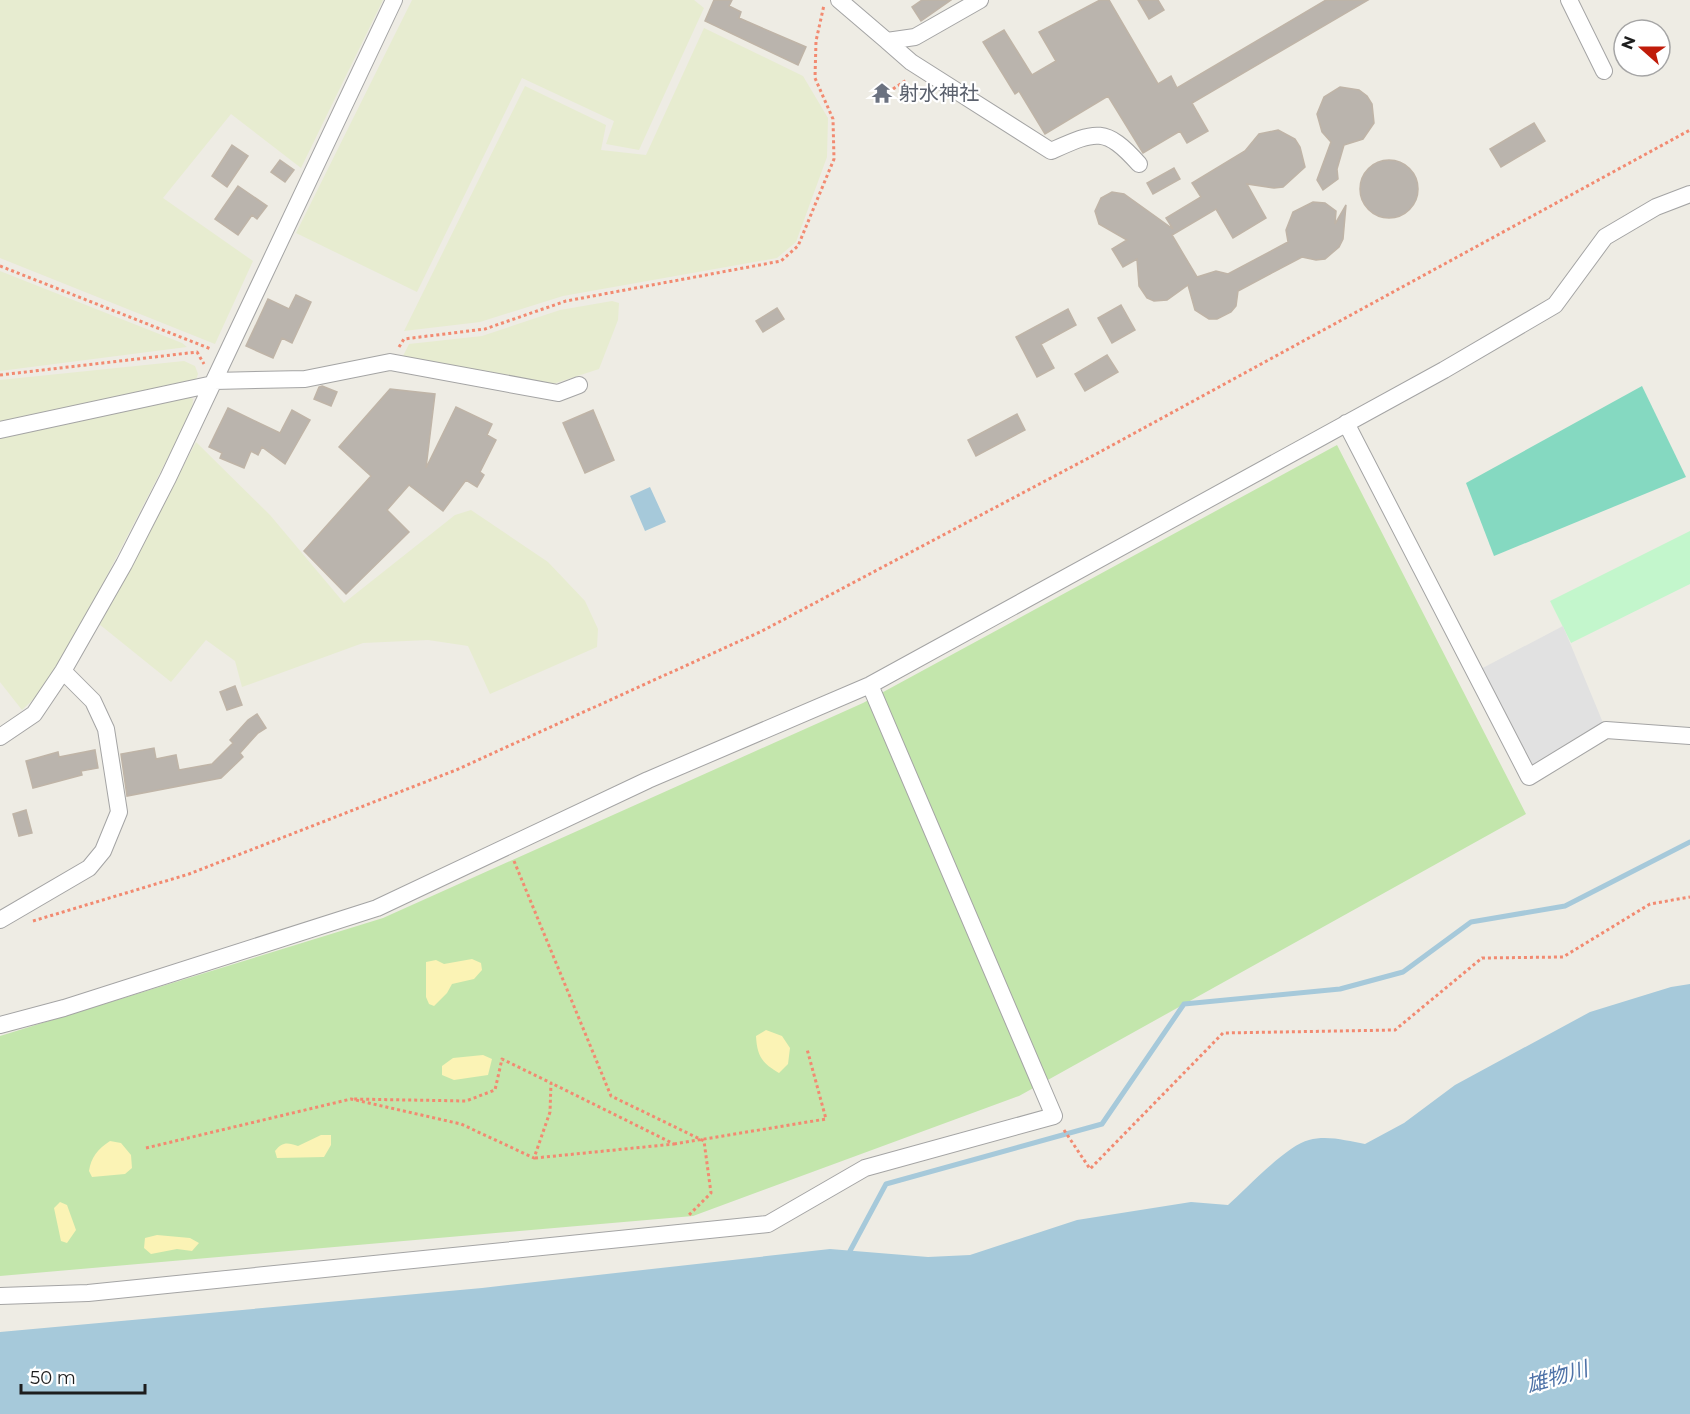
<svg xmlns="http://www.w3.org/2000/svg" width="1690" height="1414" viewBox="0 0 1690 1414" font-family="Montserrat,'Noto Sans JP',sans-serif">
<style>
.farmland{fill:#e7ecd0}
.grass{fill:#c3e6ac}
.sand{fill:#fbf3b5}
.park{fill:#c3f6cc}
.pitch{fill:#85d9c1}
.parking{fill:#e1e1e1}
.water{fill:#a6c9da}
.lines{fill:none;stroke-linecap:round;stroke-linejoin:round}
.stream{stroke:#a6c9da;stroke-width:5}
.building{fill:#bab4ad;stroke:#bfb4a7;stroke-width:1.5}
.minor-casing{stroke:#a4a4a4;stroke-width:18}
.path{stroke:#f28a71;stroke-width:3;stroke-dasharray:3 3;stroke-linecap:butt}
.minor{stroke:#fff;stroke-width:16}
.labels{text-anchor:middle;stroke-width:4.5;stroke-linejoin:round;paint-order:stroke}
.worship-label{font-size:20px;fill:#5b616d;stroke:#fff;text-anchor:start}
.water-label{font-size:21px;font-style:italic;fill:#4f73a8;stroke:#fff}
</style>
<rect width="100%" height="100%" fill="#eeece4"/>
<path class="farmland" d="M0,0H383L301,168L231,114L163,198L253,261L215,344L0,258Z
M412,0H694L704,8L639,150L606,144L614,121L522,78L417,292L296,233Z
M704,28L803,76L828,118L827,157L796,242L777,258L563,296L480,322L404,331L525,86L606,125L601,150L646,155Z
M0,271L182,343L187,347L0,371Z
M612,301L619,303L618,320L599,369L553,384L402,358L409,344L482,336L560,310Z
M184,361L195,366L198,374L195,382L0,425V380Z
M186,396L193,399L192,411L86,616L41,692L22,710L0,682V438Z
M196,442L270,515L344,603L455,515L471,510L548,562L585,601L598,629L597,647L490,694L468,646L428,640L363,643L242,687L235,661L206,640L171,682L99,624Z"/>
<path class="grass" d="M1337,445L1526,814L1019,1096L693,1216L0,1276V1036L383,918L863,703Z"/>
<path class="sand" d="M472,959L481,963L482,970L474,979L452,984L447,993L434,1006L429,1004L426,997V962L436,960L444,964Z
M766,1030L782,1036L790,1048L788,1064L779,1073C762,1063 757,1056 756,1036Z
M483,1055L492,1059L488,1075L454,1080L442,1075V1066L453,1058Z
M321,1135H331V1145L324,1157L277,1158L275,1151C282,1142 287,1142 298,1146Z
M110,1141L121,1143L131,1155L132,1168L125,1174L92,1177L89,1171C91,1157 98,1149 110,1141Z
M60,1202L67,1205L76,1230L67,1243L61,1241L54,1208Z
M157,1235L190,1238L199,1243L192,1251L177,1249L151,1254L144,1248L145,1238Z"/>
<path class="park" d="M1690,531V584L1571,643L1550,601Z"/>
<path class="pitch" d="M1642,386L1686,477L1494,556L1466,483Z"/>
<path class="parking" d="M1563,626L1606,730L1529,777L1475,672Z"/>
<path class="water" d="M650,487L666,522L645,531L630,496Z
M1690,984V1414H0V1332L482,1288L830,1249L928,1257L970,1255L1077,1220L1191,1202L1228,1205C1246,1189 1287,1145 1309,1140C1328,1135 1347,1141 1365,1144L1404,1123L1455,1085L1590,1012L1671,987Z"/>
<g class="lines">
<path class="stream" d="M850,1251L886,1184L1102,1124L1184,1004L1340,989L1403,972L1471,922L1565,906L1690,842"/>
</g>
<path class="building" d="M714,0H732L729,6L741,12L739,18L806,47L798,65L705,21Z
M922,0H951L921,21L912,7Z
M1100,0H1109L1158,84L1171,76L1177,88L1326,0H1368L1192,103L1208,131L1187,143L1180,131L1143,153L1108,96L1045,134L1019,91L1015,94L983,42L1004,30L1032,75L1056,61L1039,32Z
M1138,0H1158L1164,10L1149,19Z
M1340,87L1359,90L1367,96L1372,104L1374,123L1363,139L1344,145L1337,169L1338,179L1323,190L1317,180L1331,142L1322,132L1317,114L1324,97Z
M1534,123L1545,141L1501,167L1490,149Z
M1278,130L1295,139L1300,147L1305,167L1283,187L1274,188L1247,184L1266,218L1233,238L1216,209L1172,235L1197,277L1216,271L1228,274L1288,242L1286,230L1293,212L1313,202L1325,203L1336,211L1335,224L1346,205L1343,239L1339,247L1325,259L1316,260L1302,257L1238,291L1236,306L1231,312L1217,319H1209L1195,310L1188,285L1167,300L1154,301L1147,298L1139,286L1137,259L1123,267L1112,249L1127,240L1099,224L1095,211L1101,198L1112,192L1124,194L1173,229L1166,218L1201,197L1192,183L1245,151L1259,134Z
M232,145L248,156L227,187L212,176Z
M280,160L294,170L285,182L271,172Z
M1360 189a29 29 0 1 1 58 0a29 29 0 1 1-58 0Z
M1174,168L1180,179L1153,194L1147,183Z
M238,186L267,206L257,219L252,215L238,235L215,219Z
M296,295L311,302L292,343L282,338L273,358L246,346L268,299L289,309Z
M1121,305L1135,330L1112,343L1098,318Z
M777,308L784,319L763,332L756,321Z
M1068,309L1076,325L1041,344L1054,368L1037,377L1016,337Z
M1107,355L1118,372L1085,391L1075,374Z
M322,386L337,392L331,406L314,399L319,387Z
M390,389L435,394L426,468L456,407L492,424L487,435L496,440L480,472L484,475L477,487L466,480L443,511L409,485L387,510L409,532L346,594L304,551L371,476L339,447Z
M228,408L280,433L292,410L310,420L285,464L262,447L258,455L251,451L244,468L220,458L222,453L209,447Z
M593,410L614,460L585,473L563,423Z
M1017,414L1025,430L976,456L968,440Z
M235,686L242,705L227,710L220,692Z
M257,714L266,728L258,733L240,753L243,757L221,778L127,796L121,754L154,748L156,759L176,755L179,770L212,764L233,743L230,740L248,720Z
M95,750L98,768L81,771L82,775L33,788L26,761L58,752L59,757Z
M26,810L32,833L19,836L13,814Z"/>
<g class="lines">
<g class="minor-casing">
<path id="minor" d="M839,0L887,41L915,37L980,0
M1569,0L1604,71
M887,41L911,62L1051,151C1096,131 1105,126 1139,164
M214,381L305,379L390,362L558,393L579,385
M1346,423L1529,777L1606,730L1690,736
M0,430L213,384
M0,737L34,714L63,671L124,564L168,478L394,0
M0,920L89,868L103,851L119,812L106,729L93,701L63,671
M0,1025L64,1008L377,908L648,780L870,685L1444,370L1555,305L1605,237L1656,207L1690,194
M0,1296L88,1293L768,1224L865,1168L1054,1116L870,685"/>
</g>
<path class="path" d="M893,89L908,79
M0,266L211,349
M399,347L404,339L485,329L566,301L781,261L798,246L834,159L833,119L815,78L816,41L824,5
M0,375L197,352L204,364
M514,861L611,1096L704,1141L711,1193L689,1215
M33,921L189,874L456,770L762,631L1098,453L1690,130
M1064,1130L1090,1169L1223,1033L1395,1030L1482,958L1563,957L1650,904L1690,897
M674,1144L826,1119L807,1049
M146,1148L351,1099L461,1124L534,1158L550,1112L551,1083L502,1059L495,1090L466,1101L351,1099
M535,1158L674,1144L551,1083"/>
<use href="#minor" class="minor"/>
</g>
<defs>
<g id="temple-bare" transform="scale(1.62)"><path d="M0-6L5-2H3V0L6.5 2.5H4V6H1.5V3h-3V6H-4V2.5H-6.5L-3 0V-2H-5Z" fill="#6b7280" stroke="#fff" stroke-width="2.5" paint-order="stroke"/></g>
</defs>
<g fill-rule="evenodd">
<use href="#temple-bare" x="882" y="93"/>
</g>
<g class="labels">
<g class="worship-label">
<text x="899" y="100">射水神社</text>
</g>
<g class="water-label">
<text transform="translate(1557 1377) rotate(-16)" y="7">雄物川</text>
</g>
</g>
<g transform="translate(1642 48) rotate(291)"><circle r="28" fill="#ffffff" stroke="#a5a5a5" stroke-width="1.5"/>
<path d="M0-4.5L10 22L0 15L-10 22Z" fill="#c01c0a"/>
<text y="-9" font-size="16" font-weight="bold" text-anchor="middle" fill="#1d1d1d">N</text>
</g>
<path d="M21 1384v9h124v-9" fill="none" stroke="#1d1d1d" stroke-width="3"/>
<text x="30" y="1384" font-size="18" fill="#1d1d1d" stroke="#ffffff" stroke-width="4.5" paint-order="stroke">50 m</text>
</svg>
